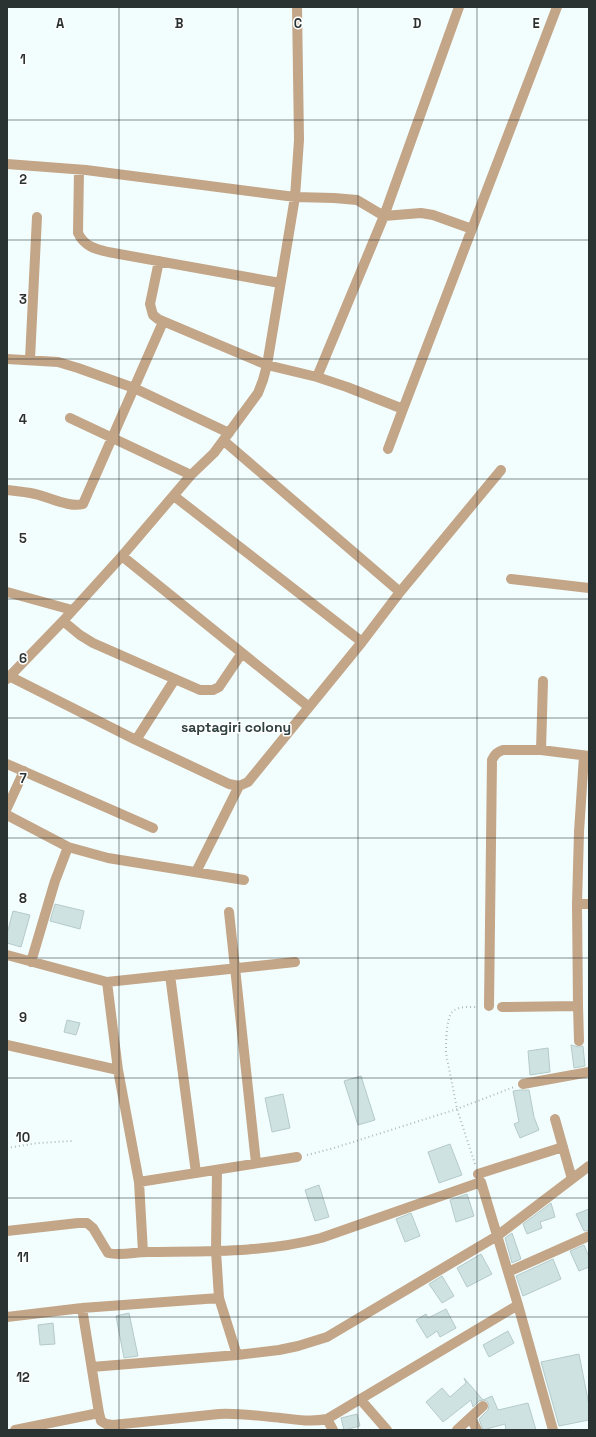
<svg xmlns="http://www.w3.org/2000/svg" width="596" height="1437" viewBox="0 0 596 1437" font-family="'Space Grotesk',sans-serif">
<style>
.building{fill:#cee2e2;stroke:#b6caca}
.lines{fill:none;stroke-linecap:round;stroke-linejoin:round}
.path{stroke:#b0bbbb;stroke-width:2;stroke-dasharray:1 3;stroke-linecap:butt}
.street{stroke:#c3a588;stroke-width:10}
.grid{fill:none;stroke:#2a3232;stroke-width:1;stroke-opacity:0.55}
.labels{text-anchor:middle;stroke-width:3;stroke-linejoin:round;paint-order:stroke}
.neighbourhood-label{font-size:14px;font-weight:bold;fill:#304141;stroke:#fff}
.grid-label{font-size:13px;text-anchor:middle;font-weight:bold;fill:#2a3232;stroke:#fff;stroke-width:3;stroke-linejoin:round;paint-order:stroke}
</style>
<rect width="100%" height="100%" fill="#f2fefe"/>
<path class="building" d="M55,904L84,911L80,929L50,921Z
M13,911L30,915L21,947L7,943V934Z
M67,1020L80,1023L76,1035L64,1032Z
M571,1045L579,1047L583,1046L585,1066L574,1068Z
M548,1048L550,1072L530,1075L528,1051Z
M361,1076L375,1120L358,1125L344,1081Z
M520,1090H529L534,1117L539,1130L520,1138L514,1124L519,1122L513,1091Z
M283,1094L290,1128L272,1132L265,1098Z
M450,1144L462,1175L439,1183L428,1152Z
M319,1185L329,1217L315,1221L305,1190Z
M467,1194L474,1216L456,1222L450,1200Z
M551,1203L555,1217L540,1222L542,1228L527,1234L523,1224Z
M589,1209V1230L584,1231L576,1214Z
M411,1213L420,1236L405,1242L396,1219Z
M512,1233L521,1259L512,1263L505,1238Z
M584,1245L589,1257V1267L579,1271L570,1251Z
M481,1254L492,1274L467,1287L457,1268Z
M553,1259L561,1279L523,1296L516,1276Z
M442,1276L454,1296L442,1303L429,1284Z
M446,1309L456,1328L440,1337L437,1331L427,1338L416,1320L426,1314L428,1318Z
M129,1313L138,1356L124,1358L116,1316Z
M53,1323L55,1344L40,1345L38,1325Z
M508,1331L514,1343L489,1357L483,1345Z
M579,1354L589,1405V1420L559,1426L541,1362Z
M464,1378L483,1400L479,1401L473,1407L471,1400L443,1422L426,1402L442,1388L450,1397L466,1383Z
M492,1396L498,1410L528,1403L536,1430H506L505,1424L483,1430L479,1419L488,1410L489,1405L487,1401L483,1400Z
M357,1414L360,1426L344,1430L341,1418Z"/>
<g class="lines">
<path class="path" d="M7,1148L38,1143L72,1141
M307,1155L334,1148L457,1109L514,1087
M475,1164L457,1109L446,1053C446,1043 446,1017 453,1011C459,1006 471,1007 478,1007"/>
<path class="street" d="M7,164L86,170L295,197L334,198L357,200L384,216L421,213L433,215L472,229
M79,170L78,233C84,246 95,249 108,252L280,283
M159,261L150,304L153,315L158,319L267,365L317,377L384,216L459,7
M7,359L58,362L78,368L134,388L229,433
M30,359L37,217
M317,377L347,387L403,409L557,7
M70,418L191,475
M224,441L400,592
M388,449L403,409
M7,490C16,491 26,492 35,494C49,497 70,508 83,504L163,322
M174,496L362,642
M122,556L309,707
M511,579L589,588
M7,592L72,610
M63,621L80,635L93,643L200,690H213L219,687L242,653
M9,676L136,740L229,784L239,786L248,782L362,642L400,592L501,470
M7,679L63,621L122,556L191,475L214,453L258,393L263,380L267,365L295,197L299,140L297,7
M136,740L175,679
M541,750L543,681
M7,764L153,828
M7,808L24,771
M7,815L68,847
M196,872L239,786
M577,904L579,832L584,756
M229,912L256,1163
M7,955L107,982L295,962
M31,962L55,881L68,847L108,858L244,880
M170,975L196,1173
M107,982L118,1070L139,1182L143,1252
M489,1006L492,760C495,754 497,752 503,750H541L589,756
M578,1006L579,1041
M502,1007L578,1006L577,904H589
M7,1045L118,1070
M523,1084L589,1072
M555,1119L572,1179
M217,1170L216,1251L219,1298L237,1355
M478,1174L563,1147
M139,1182L297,1157
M7,1231L78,1223H87L93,1228L108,1253C121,1256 135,1252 148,1252C205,1251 265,1253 321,1238L481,1182L518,1305L553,1430
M508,1272L589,1236
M7,1317L82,1308L219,1298
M92,1367L237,1355L279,1350L298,1346L327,1337L497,1236L589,1166
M360,1399L387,1430
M99,1413L101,1421L106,1424L113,1425L219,1414C240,1413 260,1416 281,1418C297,1420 312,1422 327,1419L518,1305
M471,1418L477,1430
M327,1419L333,1430
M15,1430L99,1413L82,1308
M457,1430L483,1406"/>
</g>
<path class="grid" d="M119,7V1430M238,7V1430M358,7V1430M477,7V1430M7,120H589M7,240H589M7,359H589M7,479H589M7,599H589M7,718H589M7,838H589M7,958H589M7,1078H589M7,1198H589M7,1317H589"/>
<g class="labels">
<g class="neighbourhood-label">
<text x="236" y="732">saptagiri colony</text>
</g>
</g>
<g class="grid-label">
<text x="60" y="28">A</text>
<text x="179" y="28">B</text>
<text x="298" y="28">C</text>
<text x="417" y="28">D</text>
<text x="536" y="28">E</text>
<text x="23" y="64">1</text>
<text x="23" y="184">2</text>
<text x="23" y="304">3</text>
<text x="23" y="424">4</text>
<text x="23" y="543">5</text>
<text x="23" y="663">6</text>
<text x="23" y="783">7</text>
<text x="23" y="903">8</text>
<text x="23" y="1022">9</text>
<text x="23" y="1142">10</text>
<text x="23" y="1262">11</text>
<text x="23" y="1382">12</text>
</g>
<rect width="596" height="1437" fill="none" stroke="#2a3232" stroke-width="16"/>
</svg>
